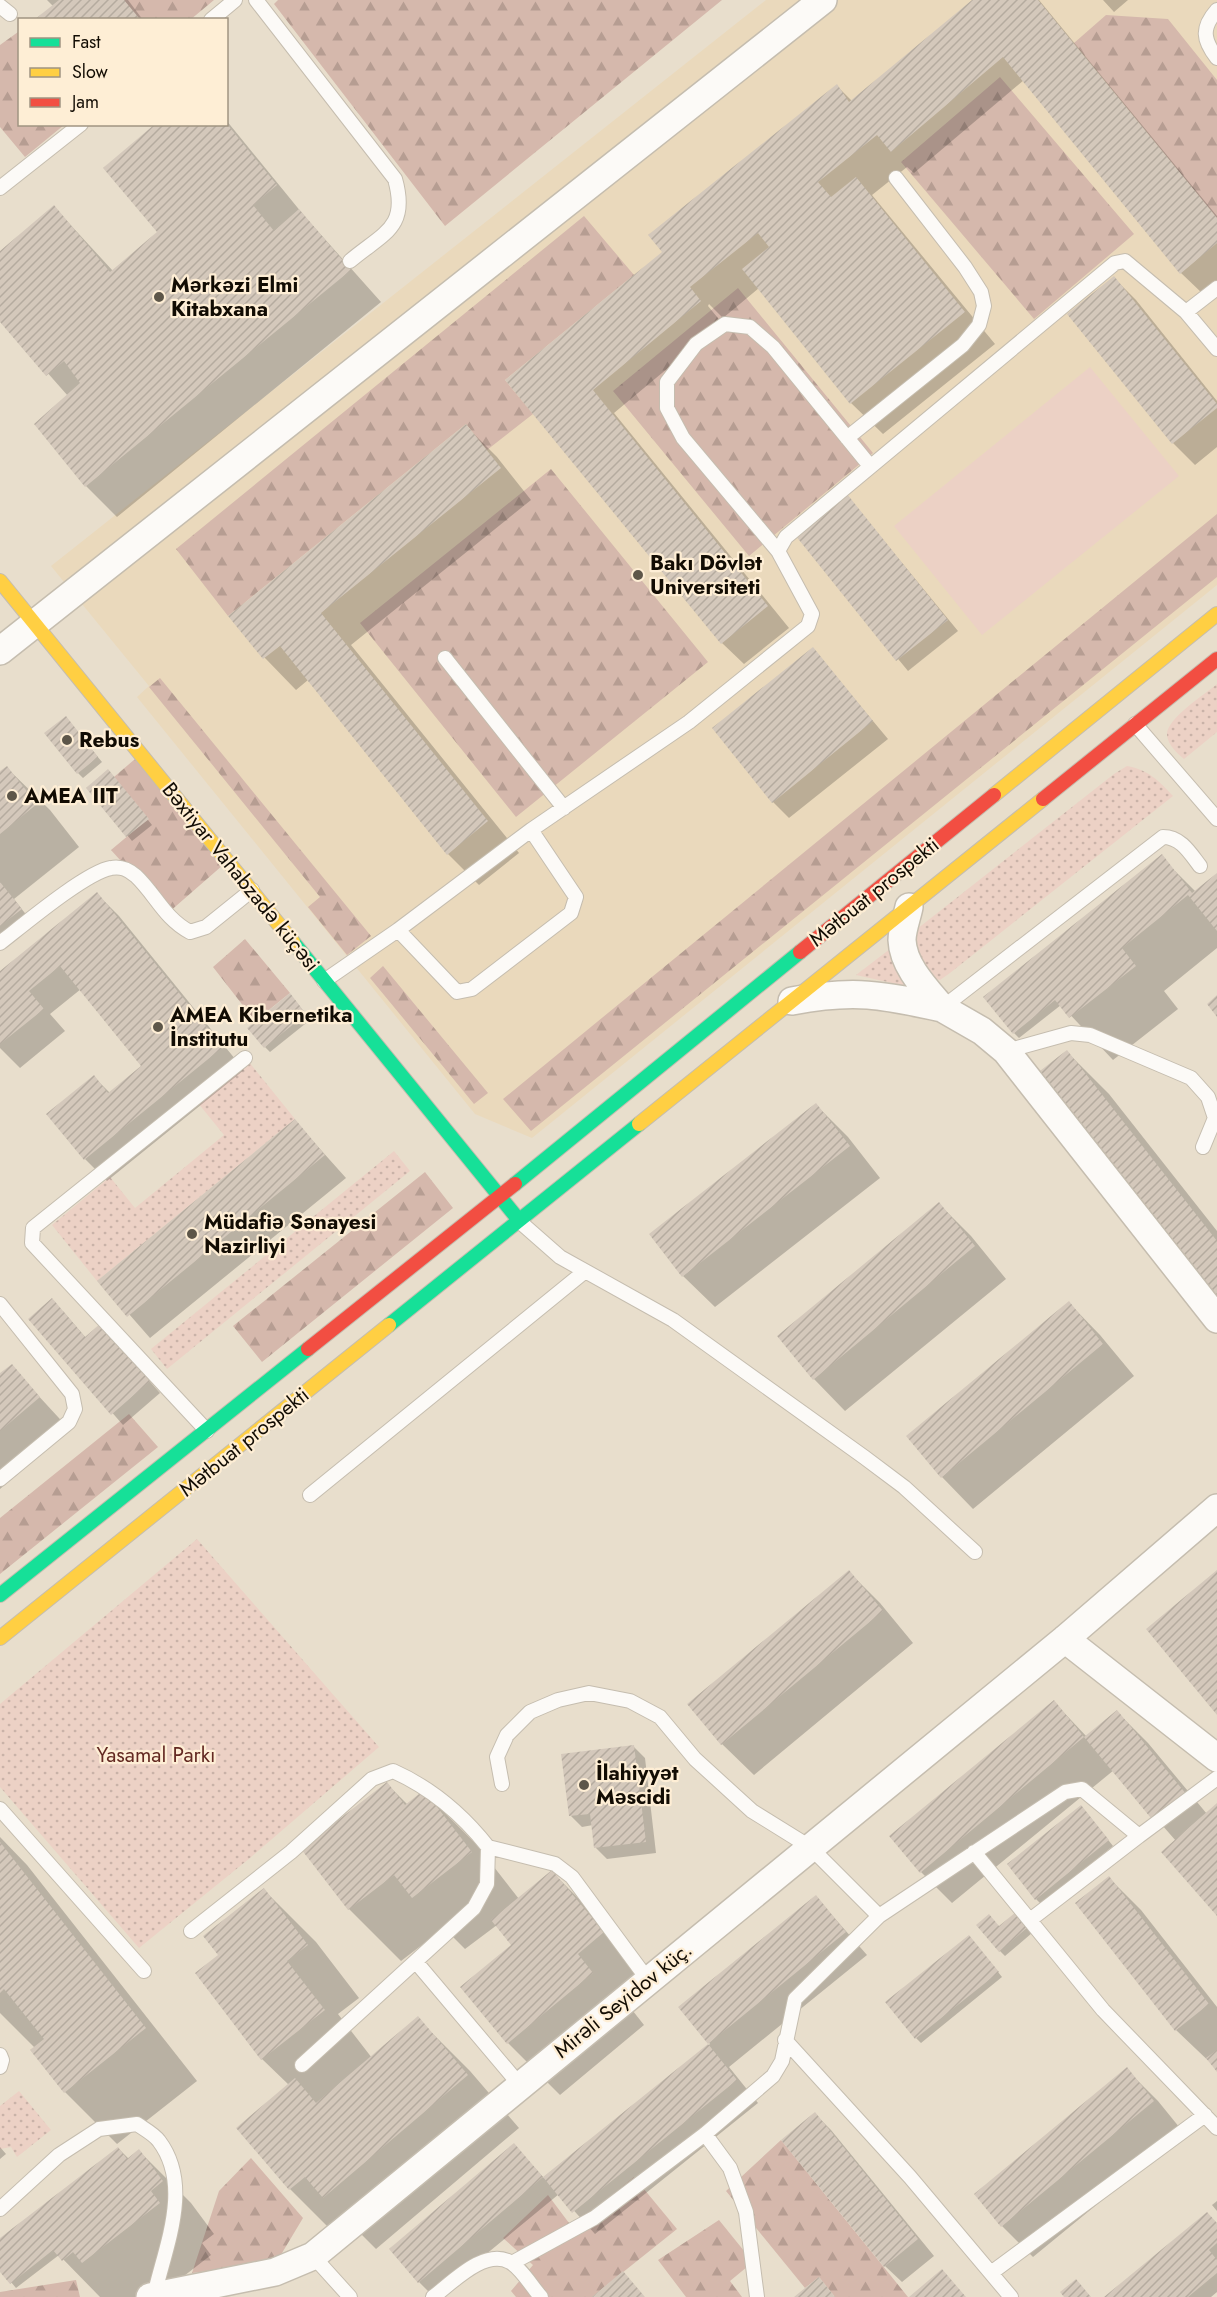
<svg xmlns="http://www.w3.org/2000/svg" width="1217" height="2297" viewBox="0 0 1217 2297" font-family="Jost,sans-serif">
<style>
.built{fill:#ead9bc}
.grass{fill:url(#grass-dots)}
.forest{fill:url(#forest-firs)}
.garden{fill:#ecd1c5}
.shadow{fill:#0003}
.building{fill:url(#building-hatch)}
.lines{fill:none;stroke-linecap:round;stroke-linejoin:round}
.lane-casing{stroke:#c5bdaf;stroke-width:16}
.street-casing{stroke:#c5bdaf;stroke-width:30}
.fast-casing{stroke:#c5bdaf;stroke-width:16}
.slow-casing{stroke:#c5bdaf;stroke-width:16}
.jam-casing{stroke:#c5bdaf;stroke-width:16}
.lane{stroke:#fcfaf7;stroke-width:14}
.street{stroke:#fcfaf7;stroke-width:27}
.fast{stroke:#16e098;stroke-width:14}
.slow{stroke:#ffcf43;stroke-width:14}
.jam{stroke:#f24e42;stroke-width:14}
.poi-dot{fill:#5d5649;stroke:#feeed5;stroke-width:2}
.labels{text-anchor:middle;stroke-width:4.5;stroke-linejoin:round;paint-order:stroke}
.poi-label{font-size:21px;font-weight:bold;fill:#120c03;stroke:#feeed5;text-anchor:start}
.street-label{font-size:21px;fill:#120c03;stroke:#feeed5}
.park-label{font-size:21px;fill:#632922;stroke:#feeed5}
</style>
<defs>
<pattern id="grass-dots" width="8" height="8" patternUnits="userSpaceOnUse" patternTransform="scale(1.5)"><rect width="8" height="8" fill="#ecd1c5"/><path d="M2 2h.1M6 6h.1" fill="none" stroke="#c9b2a8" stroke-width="1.8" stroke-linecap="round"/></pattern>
<pattern id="forest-firs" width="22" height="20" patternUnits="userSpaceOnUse" patternTransform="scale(1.5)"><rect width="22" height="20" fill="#d5b8ac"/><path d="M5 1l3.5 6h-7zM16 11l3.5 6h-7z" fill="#b69d92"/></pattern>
<pattern id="building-hatch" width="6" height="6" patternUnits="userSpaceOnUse" patternTransform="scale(1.5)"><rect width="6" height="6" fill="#d4c8bb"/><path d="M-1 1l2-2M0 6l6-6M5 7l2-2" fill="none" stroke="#b5ab9f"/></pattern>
</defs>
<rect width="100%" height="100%" fill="#e8decc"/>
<path class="built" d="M766,0H1217V585L532,1138L475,1114L137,697L149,686L51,566Z"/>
<path class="grass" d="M1217,684V732L1184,759C1177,753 1168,745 1167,735C1166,719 1204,695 1217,684Z
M1127,766C1149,770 1159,781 1173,796L950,973L940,980L928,977L914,946L917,929L1114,774Z
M890,949L906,986L856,975Z
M249,1062L295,1119L97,1281L52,1225L110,1177L135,1208L224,1135L198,1103Z
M394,1151L410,1171L167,1369L151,1349Z
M197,1539L379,1747L250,1858L139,1948L0,1787V1704Z
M19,2091L51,2130L17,2157L11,2147L0,2149V2106Z"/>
<path class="forest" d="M124,0H214L190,20L137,19Z
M278,0H722L445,226L274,4Z
M1106,15L1168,19L1217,80V218L1074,43Z
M18,32L20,124L64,125L25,157L0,127V45Z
M1000,77L1134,234L1034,319L901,162Z
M584,216L634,275L505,380L533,414L487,450L466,424L228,616L176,549Z
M738,288L873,453L749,556L613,391Z
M551,469L708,662L516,817L360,623Z
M1217,514V577L531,1131L503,1099Z
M160,678L371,936L347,955L308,907L320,897L149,687Z
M135,759L223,865L168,913L111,850L148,819L114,777Z
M245,939L290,993L255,1021L213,967Z
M383,966L488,1093L474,1104L370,978Z
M425,1172L453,1208L262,1362L233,1326Z
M129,1414L158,1447L0,1574V1518Z
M781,2140L908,2297H835L819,2277L805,2288L726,2191Z
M251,2158L303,2218L276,2263L192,2273L219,2191Z
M634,2177L677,2229L592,2297H516L511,2291L533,2265L503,2238L548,2195L572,2227Z
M719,2220L753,2262L730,2281L742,2297H686L658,2260Z
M76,2280L80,2297H0V2292Z"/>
<path class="garden" d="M1090,367L1179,476L982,635L894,526Z"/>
<path class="shadow" d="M47,0H128L143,20H36L53,6Z
M974,0H1039L1217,216V283L1203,294L1181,273L1024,80L914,173L907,167L872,195L995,344L883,434L851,403L759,288L723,318L709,304L708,306L722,323L614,413L789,628L744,664L722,643L507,380L662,254L837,86L852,101Z
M1103,0H1128L1114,12Z
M226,120L306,218L381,302L117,517L86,486L68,396L0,319V253L54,207L113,271L159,232L226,124Z
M1114,278L1136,300L1217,401V447L1195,465L1173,443Z
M466,426L497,457L531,500L351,645L519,853L479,885L448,854L308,680L296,690L265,658L230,616Z
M847,496L958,631L908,671L797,536Z
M813,649L888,739L789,818L773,802Z
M70,723L102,762L83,778L78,773Z
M7,768L50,810L79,847L14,899L31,921L0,945V773Z
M113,776L152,825L132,841L88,788Z
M1175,871L1196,892L1217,875V948L1164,991L1178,1009L1113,1060L1061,1005L1019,1038L1014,1033Z
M97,894L119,916L244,1070L107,1181L85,1159L94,1077L110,1093L143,1066L81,989L50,1014L65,1031L20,1068L0,1048V973Z
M295,1000L310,1020L270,1052L265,1047Z
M1067,1052L1109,1094L1217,1231V1303Z
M816,1105L848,1137L880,1178L715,1307L683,1276Z
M295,1121L346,1178L150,1338L100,1281Z
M939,1204L971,1236L1006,1279L845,1411L814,1379L779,1337Z
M1069,1303L1100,1335L1134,1376L973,1509L942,1477L908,1436Z
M63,1311L86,1338L111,1337L160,1393L123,1425L30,1319Z
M11,1366L70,1430L0,1489V1375Z
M849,1572L880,1603L913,1643L754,1775L722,1744Z
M1054,1702L1087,1737L1117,1712L1148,1743L1207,1814L1217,1805V1914L1176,1841L1114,1770L952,1903L921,1872Z
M634,1747L645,1758L656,1853L607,1859L596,1848L593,1825L582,1827L571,1816Z
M387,1784L408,1805L424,1792L476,1844L519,1899L552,1872L604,1924L655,1985L629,2006L644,2025L560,2095L508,2043L513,1945L497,1925L465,1949L444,1928L401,1961L349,1909Z
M1086,1812L1113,1846L1041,1904L1036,1899Z
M0,1837L27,1865L197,2081L117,2144L65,2092L35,2048L0,2013Z
M1109,1878L1141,1910L1217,2007V2069L1176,2030Z
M264,1890L316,1942L359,1998L338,2014L372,2058L418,2019L470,2071L519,2128L376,2249L357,2230L342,2241L290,2189L238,2128L289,2085L262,2059L220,1955Z
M816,1897L867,1955L729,2067L758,2103L595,2234L559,2194L434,2297L419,2282L514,2145L544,2178L710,2044L680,2007Z
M1021,1919L1032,1933L1005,1956L1000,1951L999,1928Z
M974,1942L1002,1977L921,2043L916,2038Z
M1127,2070L1158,2101L1184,2133L1033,2257L1002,2226Z
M815,2114L831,2130L934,2256L902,2282L885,2266Z
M0,2147L6,2154L0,2159Z
M118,2148L129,2159L139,2151L191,2203L214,2234L202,2243L211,2255L157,2297H100L59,2255L16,2288L0,2269V2240Z
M1217,2201V2211L1212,2205Z
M1217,2224V2292L1211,2297H1106Z"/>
<path class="building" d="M59,0H124L139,18L34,20Z
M972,0H1038L1217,218V243L1180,274L1003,57L891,152L877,135L818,182L831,197L856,177L965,312L850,404L742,269L769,247L758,233L690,287L701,301L593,390L768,606L721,644L505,380L662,252L648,235L837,84L849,102Z
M155,124H227L277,185L253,205L274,231L299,209L351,270L85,487L34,424L80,383L64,361L46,376L0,322V251L54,205L110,272L157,232L103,168Z
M1114,276L1217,404V408L1172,444L1067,314Z
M466,424L501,468L321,613L488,821L447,855L280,646L263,659L228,616Z
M847,494L948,620L896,661L795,535Z
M813,647L873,721L772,803L712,728Z
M66,716L98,757L77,774L44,733Z
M7,766L37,804L0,834V771Z
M108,769L149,819L126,837L86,788Z
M1162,854L1192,893L1217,873V931L1188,895L1122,948L1136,966L1069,1018L1055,1000L1013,1034L983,997Z
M0,882L22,909L0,926Z
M97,892L223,1047L84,1160L46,1114L94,1075L108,1093L141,1066L60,966L29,991L44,1009L0,1044V971Z
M290,993L306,1014L264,1048L247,1028Z
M1217,995V1017L1207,1004Z
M1067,1050L1217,1241V1305L1036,1074Z
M816,1103L850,1146L682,1277L649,1234Z
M295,1119L325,1155L127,1317L97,1281Z
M939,1202L975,1246L813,1380L777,1336Z
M52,1298L85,1337L100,1324L150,1381L111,1415L28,1319Z
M1069,1301L1103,1344L941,1478L906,1436Z
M12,1364L40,1397L0,1431V1373Z
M849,1570L883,1611L721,1745L687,1704Z
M1217,1570V1715L1146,1629Z
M1054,1700L1084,1737L920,1873L889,1836Z
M1117,1710L1187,1795L1155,1823L1084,1737Z
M634,1745L646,1842L594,1848L590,1814L569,1816L561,1754Z
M387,1782L405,1805L424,1790L472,1852L412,1898L394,1875L348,1910L301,1849Z
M1217,1803V1916L1161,1852Z
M1081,1805L1109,1840L1035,1900L1007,1864Z
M0,1842L146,2028L64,2093L30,2050L44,2039L4,1989L0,1993Z
M552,1870L604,1932L578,1954L593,1973L507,2044L460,1987L511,1945L491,1920Z
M1109,1876L1209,2004L1175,2031L1075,1903Z
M264,1888L308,1945L287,1961L325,2010L261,2060L195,1973L218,1955L203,1936Z
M816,1895L846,1932L708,2044L678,2007Z
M1016,1912L1028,1927L999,1952L976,1925L989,1914L999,1926Z
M969,1935L999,1972L915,2039L885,2002Z
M418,2016L468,2075L323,2198L305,2177L289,2190L236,2128L295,2078L316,2103Z
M708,2044L737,2080L572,2213L543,2177Z
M1217,2050V2072L1206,2058Z
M1127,2067L1154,2101L1001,2227L974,2194Z
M815,2112L918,2239L884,2267L781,2140Z
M514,2143L543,2177L418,2283L389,2249Z
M118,2147L127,2159L139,2149L163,2181L151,2191L160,2203L82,2263L73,2252L62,2261L53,2250L10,2284L0,2272V2238Z
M1207,2212L1217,2223V2243L1209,2250L1217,2260V2273L1188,2297H1104Z
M942,2269L966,2297H909Z
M623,2271L645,2297H592Z
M819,2277L835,2297H794L805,2288Z
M1076,2279L1091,2297H1064L1060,2292Z"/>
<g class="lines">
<g class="lane-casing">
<path id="lane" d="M256,0L395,179C409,228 383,233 350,261
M0,6L10,14
M1217,10C1201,28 1203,40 1217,58
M211,20L235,0
M0,188L81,124
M1186,312L1217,349
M847,438L963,345L979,325L984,306L981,292L965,267L896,178
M778,551L683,438L667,408V382L696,344L725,324L750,327L773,347L870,466
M445,658L564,808
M1135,724L1217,819
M398,930L457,992L472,989L571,913L576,897L531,830
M0,943C22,926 86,872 111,868C121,866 128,869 136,876C156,895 164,918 190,932L206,927L252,890
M324,981L398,930L531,830L689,722L808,626L812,614L778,551L786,537L1115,263L1125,261L1186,312L1217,288
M942,1008L1163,837C1181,837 1190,853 1200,866
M1006,1051L1071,1033L1090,1035L1191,1078L1208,1097L1215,1118L1203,1147
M519,1221L560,1257L673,1320L864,1457L904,1487L975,1552
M0,1304L72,1394L75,1409L69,1422L0,1479
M207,1431L32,1243L33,1228L245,1058
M310,1495L584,1272
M502,1784L497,1757L507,1735L530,1712L558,1700L589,1693L630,1701L660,1717L695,1759L752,1811L810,1847L879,1916L795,1999L782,2061L773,2076L705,2134L594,2218L512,2263
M0,1809L144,1971
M488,1847L555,1864L572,1877L648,1980
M974,1852L1103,2010L1217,2128
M879,1916L1065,1792L1082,1789L1139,1836L1217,1778
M1030,1920L1139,1836
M191,1931L291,1852L372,1779L393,1771C431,1788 462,1814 488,1847L487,1884L474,1908L302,2065
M416,1962L519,2084
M785,2040L910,2177L1011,2297
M0,2055L2,2060L0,2067
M705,2134L730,2168L746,2212L757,2297
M0,2209L59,2155L99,2129L137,2124C144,2129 154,2134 159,2141C193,2186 165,2247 154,2296
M313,2256L350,2297
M991,2273L1205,2115
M433,2297C452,2283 484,2248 510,2262C522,2269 532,2287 541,2297"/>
</g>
<g class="street-casing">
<path id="street" d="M0,651L823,0
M792,1001C855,989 882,995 942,1008C926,989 903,966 902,940C902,930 907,917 909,907
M942,1008L982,1031L1006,1051L1217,1319
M1065,1639L1217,1758
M150,2297L275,2272L313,2256L1065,1639L1217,1508"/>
</g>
<g class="fast-casing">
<path id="fast" d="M293,942L518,1219
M515,1184L800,952
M389,1325L639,1124
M0,1595L308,1349"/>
</g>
<g class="slow-casing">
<path id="slow" d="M0,581L293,942
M994,795L1217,614
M639,1124L1043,799
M0,1638L389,1325"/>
</g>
<g class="jam-casing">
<path id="jam" d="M1043,799L1217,659
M800,952L994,795
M308,1349L515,1184"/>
</g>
<use href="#lane" class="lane"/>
<use href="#street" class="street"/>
<use href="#fast" class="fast"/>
<use href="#slow" class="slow"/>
<use href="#jam" class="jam"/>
</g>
<g class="poi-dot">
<circle cx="159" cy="297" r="6"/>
<circle cx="638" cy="575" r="6"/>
<circle cx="67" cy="740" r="6"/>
<circle cx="12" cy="796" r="6"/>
<circle cx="158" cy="1027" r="6"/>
<circle cx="192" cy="1234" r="6"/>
<circle cx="584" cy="1785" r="6"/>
</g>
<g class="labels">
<g class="poi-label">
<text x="171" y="292">Mərkəzi Elmi<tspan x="171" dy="24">Kitabxana</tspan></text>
<text x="650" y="570">Bakı Dövlət<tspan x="650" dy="24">Universiteti</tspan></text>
<text x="79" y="747">Rebus</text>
<text x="24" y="803">AMEA IIT</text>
<text x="170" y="1022">AMEA Kibernetika<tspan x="170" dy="24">İnstitutu</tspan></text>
<text x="204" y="1229">Müdafiə Sənayesi<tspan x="204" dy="24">Nazirliyi</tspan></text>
<text x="596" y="1780">İlahiyyət<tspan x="596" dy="24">Məscidi</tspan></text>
</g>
<g class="street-label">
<text transform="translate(241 877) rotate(51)" y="7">Bəxtiyar Vahabzadə küçəsi</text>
<text transform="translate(874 892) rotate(-39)" y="7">Mətbuat prospekti</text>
<text transform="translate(244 1442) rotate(-39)" y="7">Mətbuat prospekti</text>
<text transform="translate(623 2000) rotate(-39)" y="7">Mirəli Seyidov küç.</text>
</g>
<g class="park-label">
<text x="156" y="1762">Yasamal Parkı</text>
</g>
</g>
<rect x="18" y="18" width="210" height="108" fill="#feeed5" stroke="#a09481" stroke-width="1.5"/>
<rect x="30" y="38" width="30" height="9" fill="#16e098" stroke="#a09481" stroke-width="1.5"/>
<text x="72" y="48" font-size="18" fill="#120c03">Fast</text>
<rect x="30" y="68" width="30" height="9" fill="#ffcf43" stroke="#a09481" stroke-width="1.5"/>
<text x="72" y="78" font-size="18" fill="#120c03">Slow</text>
<rect x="30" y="98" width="30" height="9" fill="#f24e42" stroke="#a09481" stroke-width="1.5"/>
<text x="72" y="108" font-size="18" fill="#120c03">Jam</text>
</svg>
